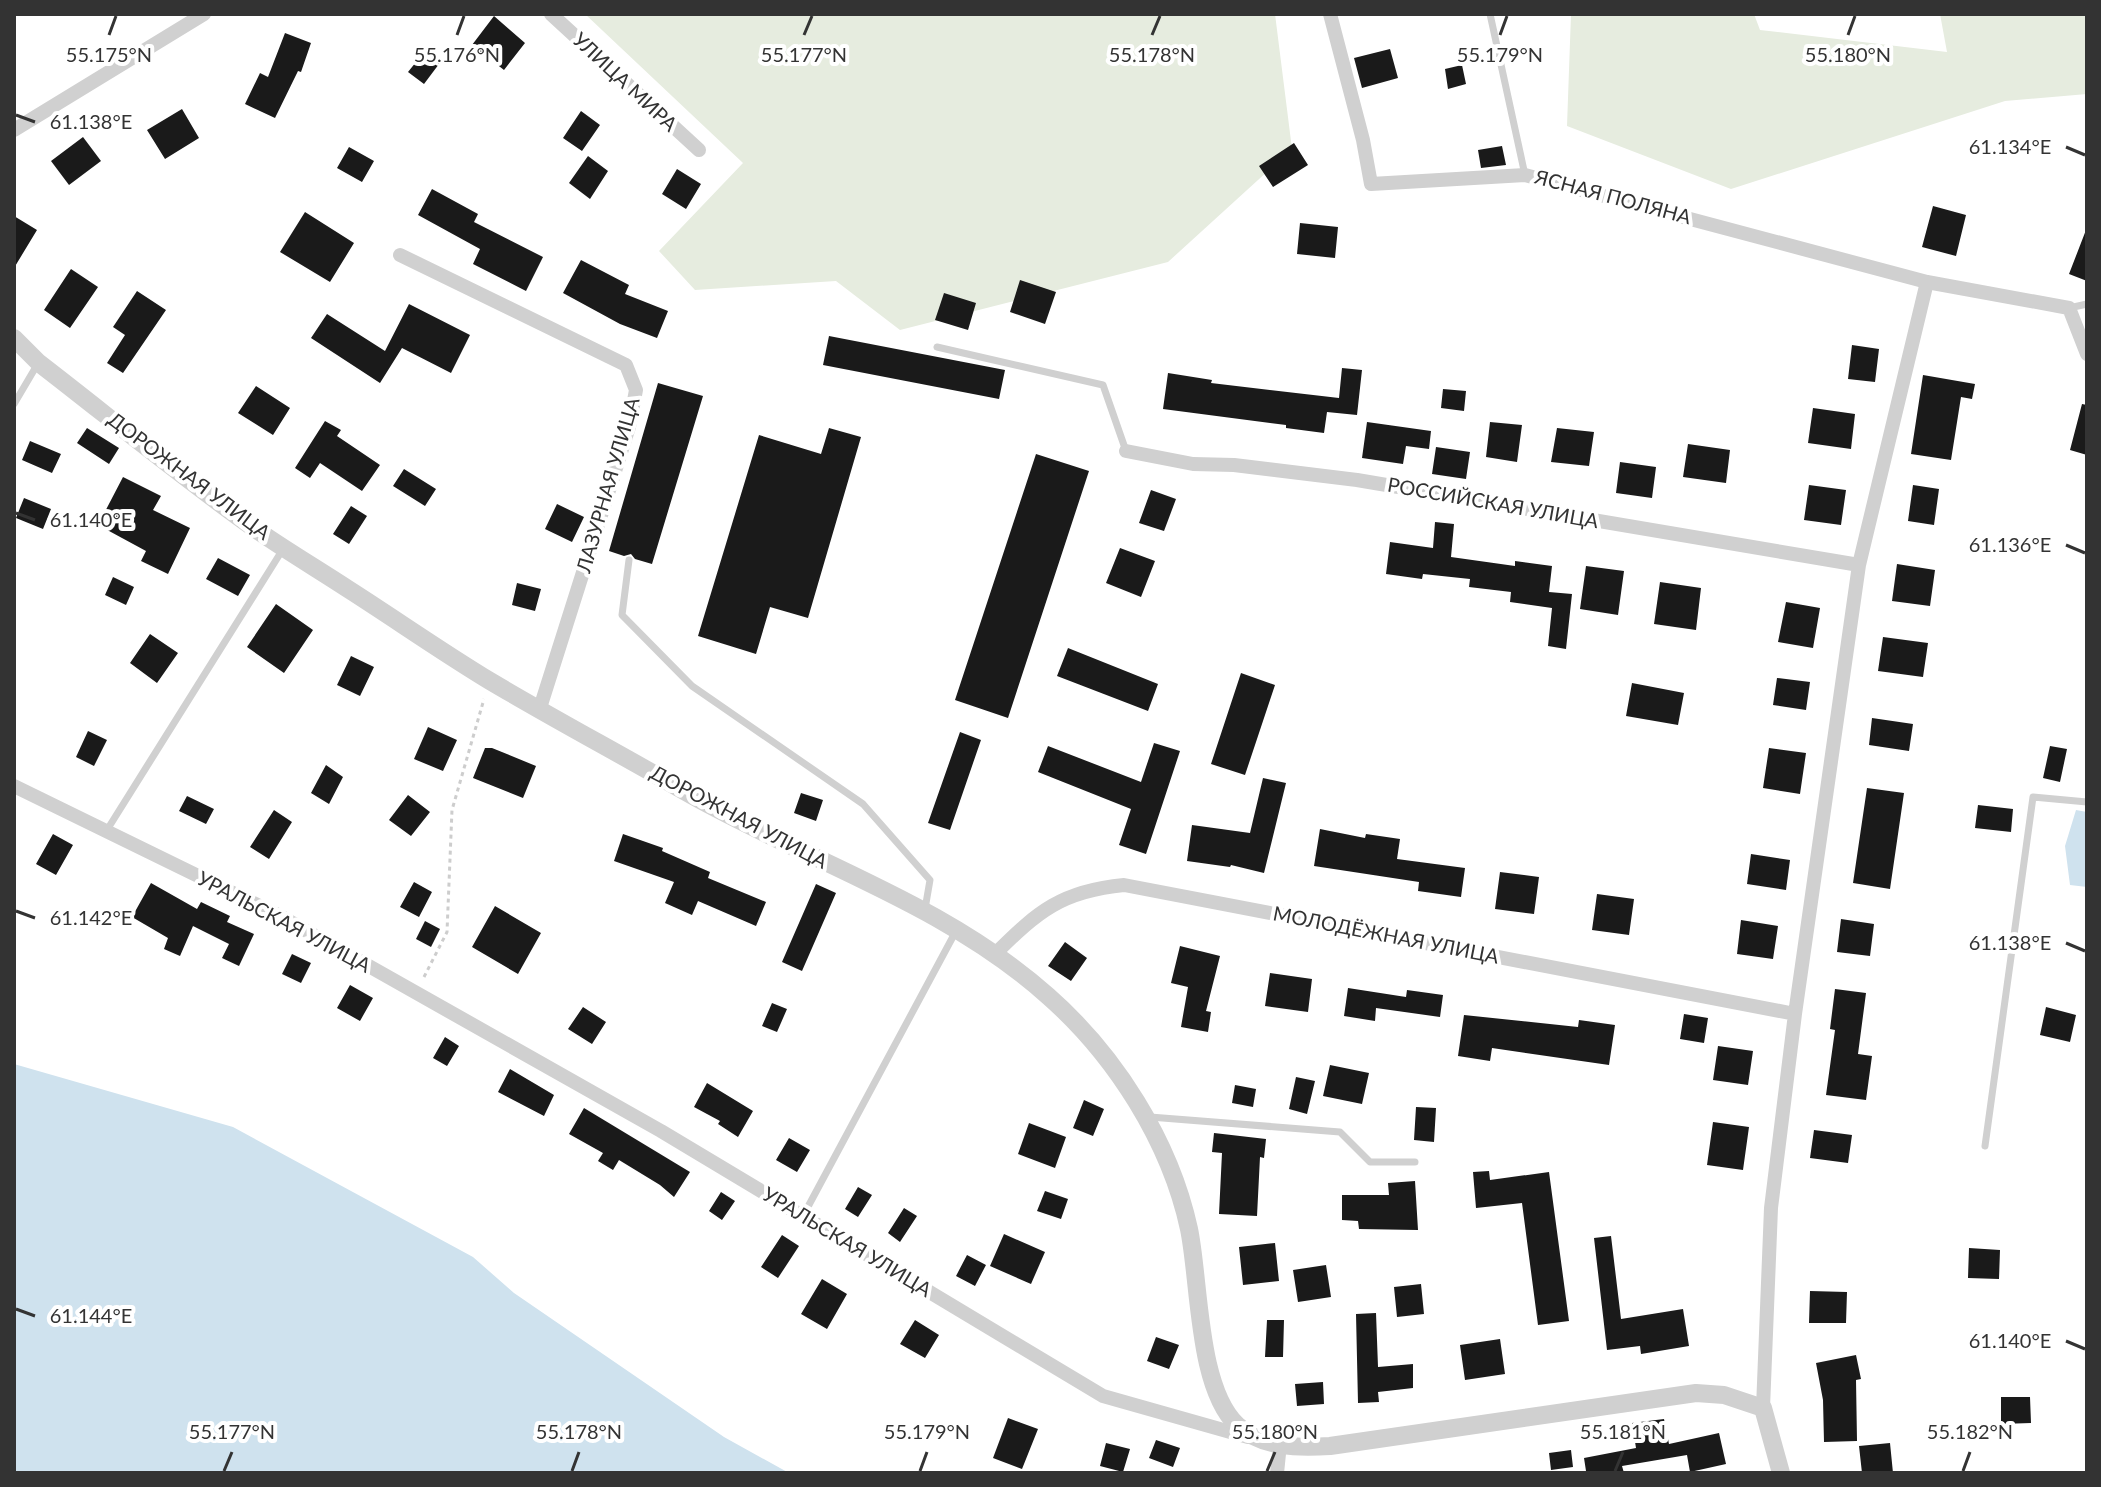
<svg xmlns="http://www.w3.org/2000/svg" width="2101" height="1487" viewBox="0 0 2101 1487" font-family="Lato,sans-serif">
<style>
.green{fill:#e6ecdf}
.water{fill:#cfe2ee}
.building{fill:#1a1a1a}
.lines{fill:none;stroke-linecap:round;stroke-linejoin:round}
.path{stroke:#cdcdcd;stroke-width:3;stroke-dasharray:4 4;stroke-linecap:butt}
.service{stroke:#d0d0d0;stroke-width:7}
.minor{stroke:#d0d0d0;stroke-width:14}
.tertiary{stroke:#d0d0d0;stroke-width:18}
.ticks{fill:none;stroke:#333;stroke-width:3}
.labels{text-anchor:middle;stroke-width:8;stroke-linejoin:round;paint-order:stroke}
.street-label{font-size:20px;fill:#333;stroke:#fff}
.ticks-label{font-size:20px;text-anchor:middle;fill:#333;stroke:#fff;stroke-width:8;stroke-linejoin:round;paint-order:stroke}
</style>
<rect width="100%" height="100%" fill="#fff"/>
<path class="green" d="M585,14H1275L1292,149L1168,262L900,330L836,281L695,290L659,251L743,163Z
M1571,14H1754L1760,30L1947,52L1940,14H2087V94L2005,101L1731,189L1567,126Z"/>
<path class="water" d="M2076,810L2087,812V887L2070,885L2065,846Z
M14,1064L233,1127L473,1257L514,1293L724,1437L789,1473H14Z"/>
<path class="building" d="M494,16L525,43L504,70L472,45Z
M285,33L311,43L301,72L298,71L275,118L245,104L260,73L268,77Z
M1390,49L1398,78L1362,88L1354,58Z
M424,52L439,64L424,84L408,72Z
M1462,65L1466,84L1448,89L1445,69Z
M182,109L199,138L165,159L147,130Z
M581,111L600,125L582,151L563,138Z
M83,137L101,161L69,185L51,161Z
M1294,143L1308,165L1273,187L1259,166Z
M1502,146L1506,165L1481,168L1478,150Z
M349,147L374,161L362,182L337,168Z
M588,156L608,171L590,199L569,183Z
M677,169L701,184L686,209L662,194Z
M432,189L478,214L474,222L543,257L526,291L473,264L480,249L418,215Z
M1933,206L1966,215L1956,256L1922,247Z
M305,212L354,243L330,282L280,252Z
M14,216L37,230L14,268Z
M1300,223L1338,227L1335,258L1297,254Z
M2086,230H2087V281L2069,274Z
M581,260L629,285L625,294L668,311L657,338L620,324L563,293Z
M71,269L98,287L70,328L44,310Z
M1020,280L1056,292L1045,324L1010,312Z
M137,291L166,310L123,373L107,363L125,335L113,327Z
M944,293L976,303L968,330L935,320Z
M409,304L470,335L451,373L402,348L380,383L311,338L327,314L385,351Z
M829,336L1005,370L999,399L823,365Z
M1852,345L1879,349L1875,382L1848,379Z
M1342,368L1362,370L1357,415L1327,412L1324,433L1286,428V425L1163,409L1168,373L1212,380L1211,383L1339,398Z
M1923,375L1975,384L1972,399L1961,397L1951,460L1911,454Z
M658,383L703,396L652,564L635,559L631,554L624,556L609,551Z
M256,386L290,408L273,435L238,413Z
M1443,389L1466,391L1464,411L1441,408Z
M2082,404L2087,405V455L2070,450Z
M1813,408L1855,414L1851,449L1808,443Z
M325,421L341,430L337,436L380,465L362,491L320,463L310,478L295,468Z
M1367,422L1431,431L1429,449L1406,446L1403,464L1362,458Z
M1490,422L1522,425L1517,462L1486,457Z
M87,428L119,448L109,464L77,443Z
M829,428L861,437L808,618L770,607L756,654L698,636L759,435L821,454Z
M1557,428L1594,432L1589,466L1551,462Z
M30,441L61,454L52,473L22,460Z
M1688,444L1730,450L1726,483L1683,477Z
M1436,447L1470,452L1466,479L1432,474Z
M1036,454L1089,471L1008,718L955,700Z
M1620,462L1656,467L1652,498L1616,493Z
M404,469L436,489L425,506L393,486Z
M123,477L161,496L153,510L190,528L168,574L141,561L146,551L98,525Z
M1809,485L1846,490L1841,525L1804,520Z
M1913,485L1939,489L1934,525L1908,521Z
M1151,490L1176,499L1164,531L1139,523Z
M24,498L51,509L43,529L16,518Z
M557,504L584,517L572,542L545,529Z
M351,506L367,516L349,544L333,534Z
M1435,522L1454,524L1451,557L1515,566V561L1552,566L1549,592L1572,594L1566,649L1548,646L1552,608L1510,602L1511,592L1469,587L1470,579L1423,574L1422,579L1386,574L1390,542L1433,548Z
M1120,548L1155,561L1141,597L1106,583Z
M218,558L250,575L238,596L206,579Z
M1897,564L1935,570L1930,606L1892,601Z
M1586,566L1624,571L1618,615L1580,609Z
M113,577L134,587L126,605L105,595Z
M1660,582L1701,588L1696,630L1654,624Z
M517,583L541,589L535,611L512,605Z
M1786,602L1820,608L1813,648L1778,642Z
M276,604L313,630L284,673L247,647Z
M150,634L178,653L157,683L130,663Z
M1883,637L1928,643L1923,677L1878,671Z
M1068,648L1158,684L1148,711L1057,676Z
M351,656L374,667L360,696L337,685Z
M1241,673L1275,685L1245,775L1211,764Z
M1777,678L1810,682L1806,710L1773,705Z
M1632,683L1684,693L1678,725L1626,716Z
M1872,718L1913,724L1909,751L1869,745Z
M428,727L457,740L443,771L414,759Z
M88,731L107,740L94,766L76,757Z
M960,732L981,740L950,830L928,823Z
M1154,743L1180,751L1146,854L1119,845L1131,809L1038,772L1048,746L1141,782Z
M2050,746L2067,749L2060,782L2043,778Z
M485,748H492L536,766L523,798L473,778Z
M1769,748L1806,753L1800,794L1763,788Z
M326,765L343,777L329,804L311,793Z
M1263,778L1286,783L1264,873L1231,865L1230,867L1187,861L1192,825L1250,833Z
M1867,788L1904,793L1890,889L1853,883Z
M801,793L823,800L816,821L794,813Z
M408,795L430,812L411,836L389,820Z
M187,796L214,809L206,824L179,811Z
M1978,805L2013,809L2011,832L1975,828Z
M274,810L292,822L269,859L250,847Z
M1320,829L1365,838L1366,834L1400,839L1397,859L1465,868L1461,897L1418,891L1419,882L1314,866Z
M53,834L73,845L56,875L36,864Z
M623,834L663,848L662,851L710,872L708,878L766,902L756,926L698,901L692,915L665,903L674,882L614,861Z
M1751,854L1790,860L1786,890L1747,884Z
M1500,872L1539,877L1534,914L1495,909Z
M414,882L432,892L419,917L400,907Z
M151,883L197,909L201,902L230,916L227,922L254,934L239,966L222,958L229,944L193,926L180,956L164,949L168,938L132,917Z
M816,884L836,893L802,971L782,962Z
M1597,894L1634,899L1629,935L1592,930Z
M495,906L541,933L518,974L472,947Z
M1841,919L1874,924L1870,956L1837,952Z
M1741,920L1778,926L1773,959L1737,954Z
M425,921L440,929L431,947L416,939Z
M1065,942L1087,958L1071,981L1048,966Z
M1180,946L1220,956L1206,1011L1211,1012L1208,1032L1181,1027L1188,987L1171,983Z
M292,954L311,963L301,983L282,974Z
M1270,973L1312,979L1308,1012L1265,1006Z
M350,985L373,998L360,1021L337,1008Z
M1348,988L1406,997L1407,990L1443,995L1440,1017L1376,1008L1375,1021L1344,1016Z
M1835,989L1866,993L1858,1054L1872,1056L1866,1100L1826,1095L1835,1030L1830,1029Z
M772,1003L787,1009L777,1032L762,1026Z
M583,1007L606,1022L592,1044L568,1029Z
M2046,1007L2076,1015L2070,1042L2040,1035Z
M1684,1014L1708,1018L1704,1043L1680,1039Z
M1464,1015L1578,1027L1579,1020L1615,1025L1609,1065L1492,1048L1490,1061L1458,1056Z
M445,1037L459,1046L447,1066L433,1058Z
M1718,1046L1753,1051L1748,1085L1713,1080Z
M1330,1065L1369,1073L1362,1104L1323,1096Z
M510,1069L554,1095L544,1116L498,1092Z
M1296,1077L1315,1081L1307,1114L1289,1109Z
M707,1083L753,1111L738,1137L718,1124L720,1121L694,1107Z
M1235,1085L1256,1089L1253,1107L1232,1103Z
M1084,1100L1104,1109L1093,1136L1073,1128Z
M1416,1107L1436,1108L1434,1142L1414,1140Z
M584,1108L690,1172L674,1197L660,1185L619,1160L613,1170L598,1161L603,1153L569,1134Z
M1713,1122L1749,1127L1743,1170L1707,1165Z
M1029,1123L1066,1137L1055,1168L1018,1154Z
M1814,1130L1852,1135L1848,1163L1810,1158Z
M1214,1133L1266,1139L1264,1158L1260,1157L1257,1216L1219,1214L1222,1153L1212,1152Z
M789,1138L810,1150L797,1172L776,1160Z
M1489,1171L1490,1180L1549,1172L1569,1321L1538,1325L1522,1203L1476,1208L1473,1172Z
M1415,1181L1418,1230L1359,1229L1358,1221L1342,1220V1195H1389L1388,1183Z
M858,1187L872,1195L858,1217L845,1209Z
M1045,1191L1068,1199L1061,1219L1037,1211Z
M721,1192L735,1201L722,1220L709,1211Z
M904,1208L917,1216L900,1242L888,1233Z
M1004,1234L1045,1252L1031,1284L990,1266Z
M782,1235L799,1246L778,1278L761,1267Z
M1611,1236L1621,1319L1683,1309L1689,1346L1641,1354L1640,1346L1607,1350L1594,1238Z
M1275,1243L1279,1281L1243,1285L1239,1247Z
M1969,1248L2000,1250L1999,1279L1968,1278Z
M967,1255L986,1265L975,1286L956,1276Z
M1326,1265L1331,1297L1298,1302L1293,1270Z
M822,1279L847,1294L827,1329L801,1314Z
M1421,1284L1424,1314L1397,1317L1394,1287Z
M1810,1291L1847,1292L1846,1323H1809Z
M1376,1313L1378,1367L1413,1364V1388L1378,1392L1379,1402L1358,1403L1356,1314Z
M915,1320L939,1335L925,1358L900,1344Z
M1267,1320H1284L1283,1357H1265Z
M1156,1337L1179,1345L1169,1369L1147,1361Z
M1500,1339L1505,1374L1465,1380L1460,1345Z
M1856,1355L1861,1379L1856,1380L1857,1441L1824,1442L1823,1400L1816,1363Z
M1323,1382L1324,1404L1297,1406L1295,1384Z
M2001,1397H2030L2031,1423L2001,1424Z
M1008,1418L1038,1429L1022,1469L993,1458Z
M1664,1419L1669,1444L1719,1433L1726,1464L1690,1472L1687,1455L1622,1466L1624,1473L1586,1471L1584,1458L1636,1448L1632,1423Z
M1156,1440L1180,1448L1173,1467L1149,1458Z
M1106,1443L1130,1449L1123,1472L1100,1466Z
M1890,1443L1893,1473H1862L1859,1446Z
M1571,1450L1573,1467L1551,1470L1549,1453Z"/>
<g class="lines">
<path class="path" d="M424,977L447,932L452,810L484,699"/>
<path class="service" d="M1490,14L1525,175
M2069,308L2087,304
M937,347L1103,385L1126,451
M14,404L37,365
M629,560L622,615L692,686L863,804L930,880L925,909
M107,830L283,549
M1150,1117L1340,1132L1370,1162H1415
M1985,1146L2033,797L2087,802
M803,1216L956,931"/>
<path class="minor" d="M551,14L699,150
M1330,14L1363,140L1371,184L1525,175L1927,282L2069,308L2087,354
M14,130L204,14
M400,255L626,365L636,390L629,427L540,708
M1126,451L1193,464L1234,465L1357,480L1859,565
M14,786L282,917L661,1131L1103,1396L1248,1437
M995,954C1038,911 1062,891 1124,885L1795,1014
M1763,1408L1771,1208L1795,1014L1859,565L1927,282
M1277,1473L1280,1444"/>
<path class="tertiary" d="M14,338L39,363C109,417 178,474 251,526C282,548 316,568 348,589C395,619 442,652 490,681C554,719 620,754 684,791C804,860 943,902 1048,996C1115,1055 1170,1141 1189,1229C1200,1282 1197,1387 1237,1425C1262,1448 1298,1448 1330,1446L1696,1393L1724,1395L1763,1408L1781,1473"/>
</g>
<path class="ticks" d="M109,35L116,16M457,35L464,16M804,35L812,16M1152,35L1160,16M1500,35L1507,16M1848,35L1855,16M16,115L35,122M2066,147L2085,155M16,513L35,520M2066,545L2085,553M16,911L35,918M2066,943L2085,951M16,1309L35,1316M2066,1341L2085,1349M224,1471L232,1452M572,1471L579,1452M920,1471L927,1452M1267,1471L1275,1452M1615,1471L1623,1452M1963,1471L1970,1452"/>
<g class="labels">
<g class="street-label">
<text transform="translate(625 82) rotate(43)" y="7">УЛИЦА МИРА</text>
<text transform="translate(1613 197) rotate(15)" y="7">ЯСНАЯ ПОЛЯНА</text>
<text transform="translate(189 476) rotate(37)" y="7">ДОРОЖНАЯ УЛИЦА</text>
<text transform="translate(608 485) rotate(-74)" y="7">ЛАЗУРНАЯ УЛИЦА</text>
<text transform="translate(1493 503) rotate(10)" y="7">РОССИЙСКАЯ УЛИЦА</text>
<text transform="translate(739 817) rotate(28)" y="7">ДОРОЖНАЯ УЛИЦА</text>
<text transform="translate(284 922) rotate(28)" y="7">УРАЛЬСКАЯ УЛИЦА</text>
<text transform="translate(1386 935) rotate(11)" y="7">МОЛОДЁЖНАЯ УЛИЦА</text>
<text transform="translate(847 1242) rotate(31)" y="7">УРАЛЬСКАЯ УЛИЦА</text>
</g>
</g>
<g class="ticks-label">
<text x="1848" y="62">55.180°N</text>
<text x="109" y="62">55.175°N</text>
<text x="457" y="62">55.176°N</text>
<text x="804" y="62">55.177°N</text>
<text x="1152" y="62">55.178°N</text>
<text x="1500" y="62">55.179°N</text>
<text x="91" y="129">61.138°E</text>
<text x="2010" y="154">61.134°E</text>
<text x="91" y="527">61.140°E</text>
<text x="2010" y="552">61.136°E</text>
<text x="91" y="925">61.142°E</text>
<text x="2010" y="950">61.138°E</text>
<text x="91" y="1323">61.144°E</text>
<text x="2010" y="1348">61.140°E</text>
<text x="232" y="1439">55.177°N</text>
<text x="579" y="1439">55.178°N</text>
<text x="927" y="1439">55.179°N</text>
<text x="1275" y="1439">55.180°N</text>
<text x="1623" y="1439">55.181°N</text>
<text x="1970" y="1439">55.182°N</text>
</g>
<rect width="2101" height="1487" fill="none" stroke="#333333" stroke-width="32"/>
</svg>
